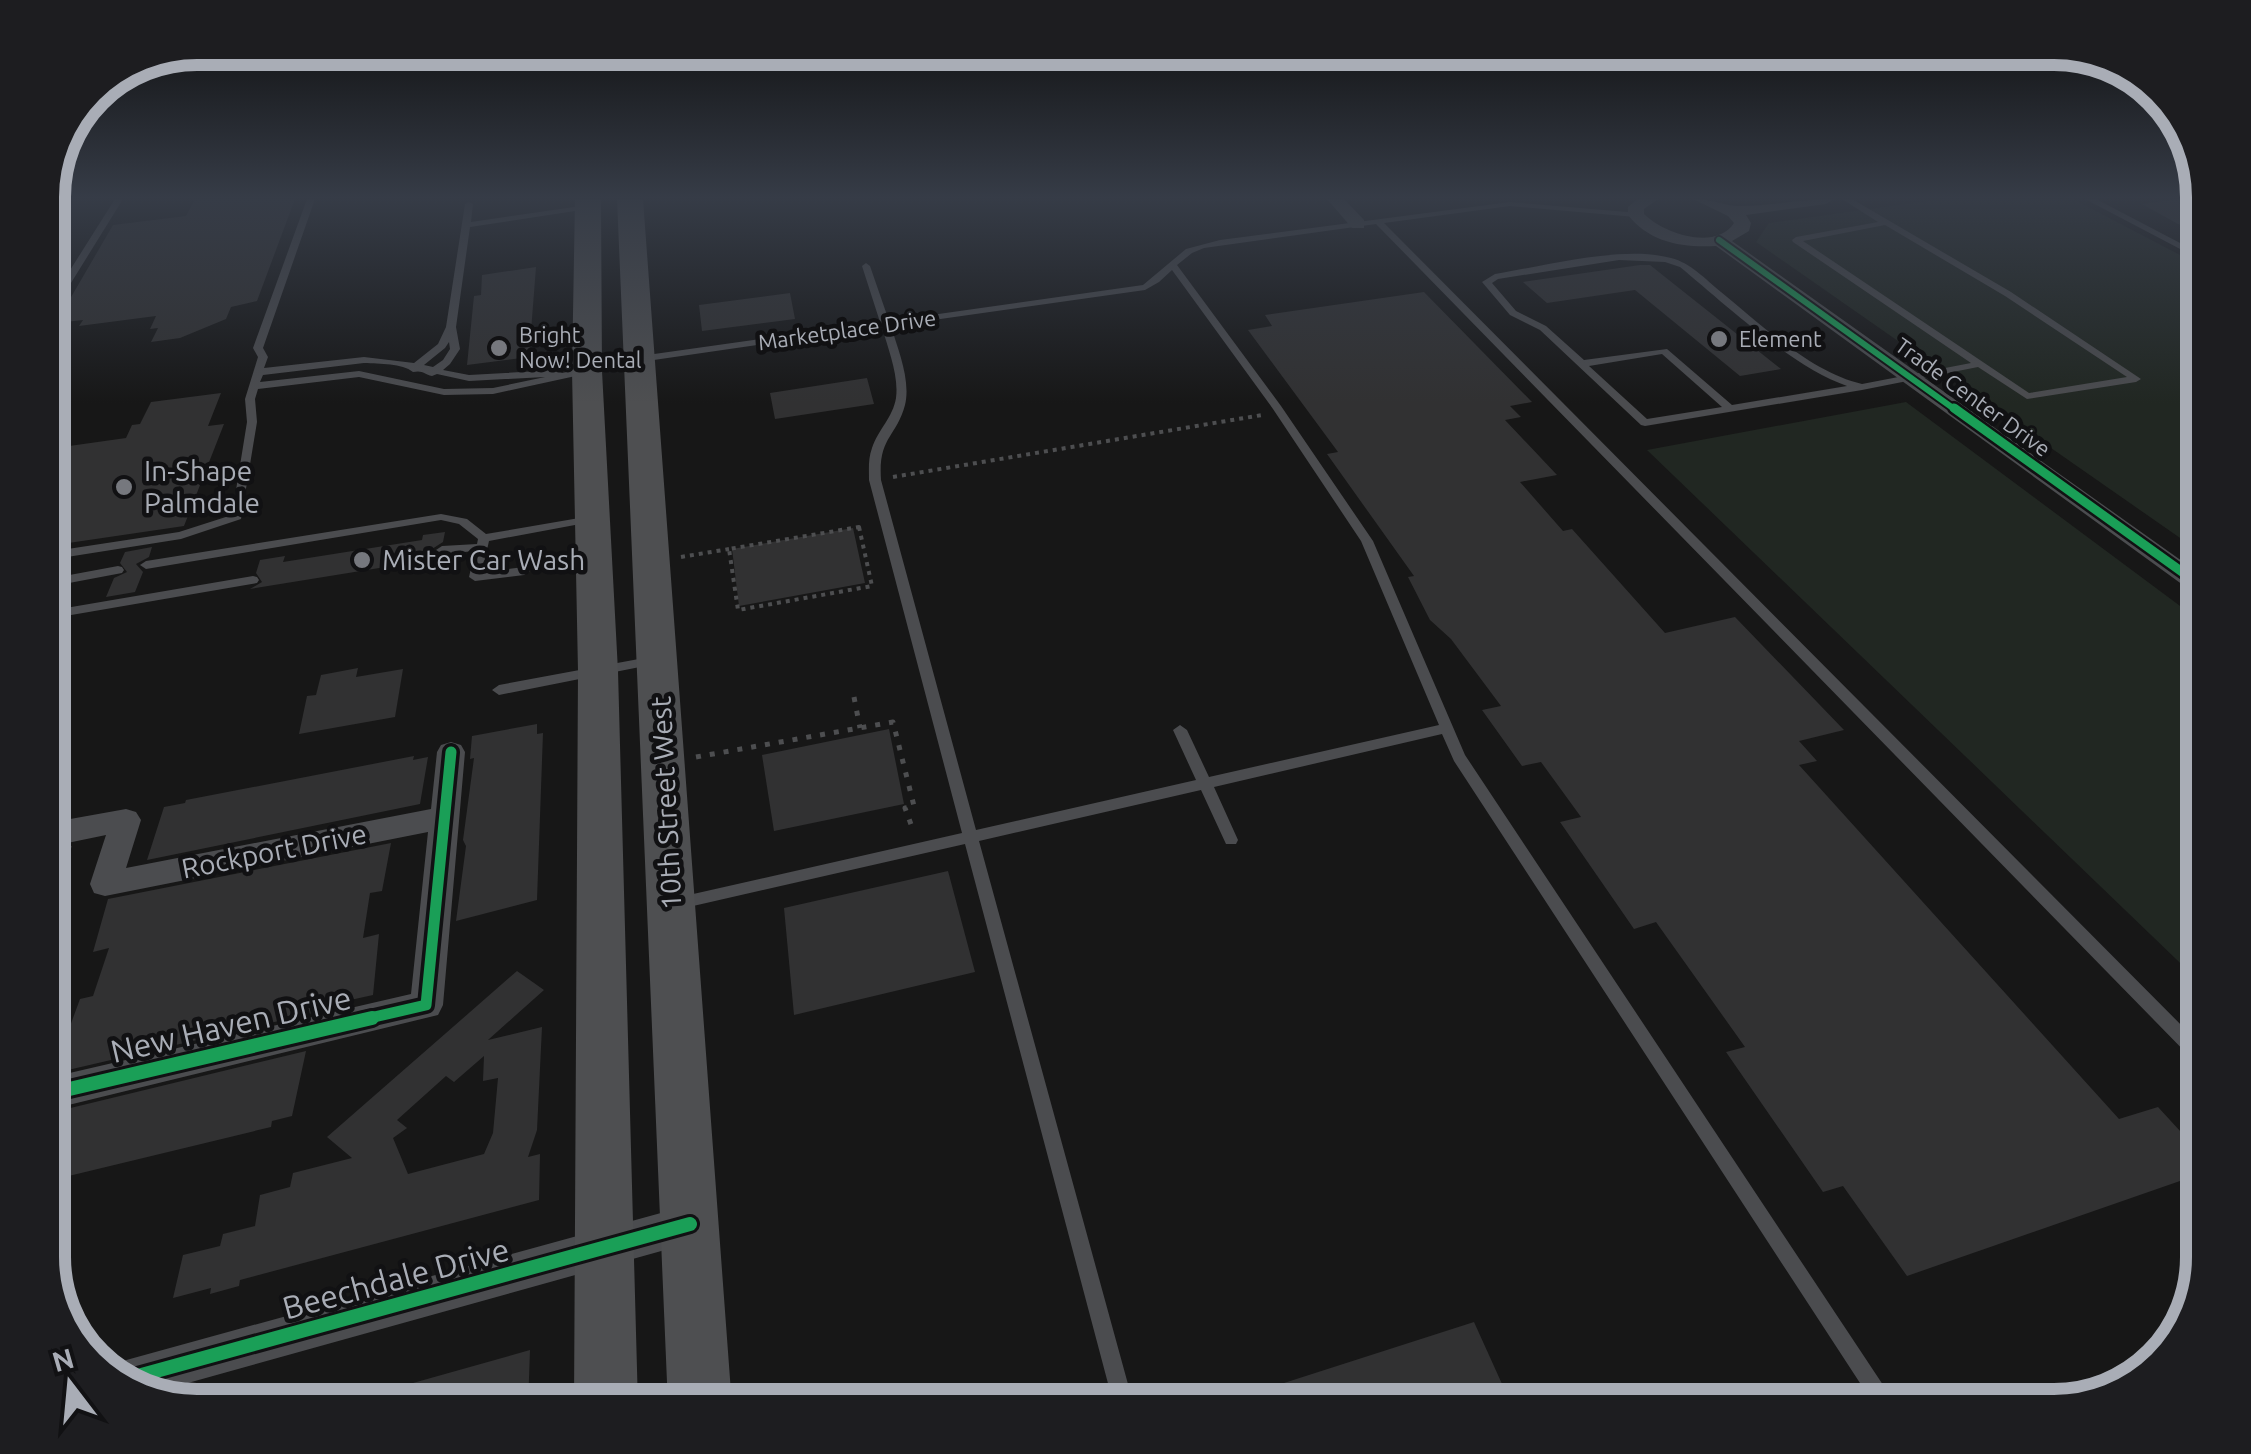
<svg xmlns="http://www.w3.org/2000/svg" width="2251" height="1454" viewBox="0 0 2251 1454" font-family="Ubuntu,sans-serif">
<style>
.green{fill:#212722}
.building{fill:#313132;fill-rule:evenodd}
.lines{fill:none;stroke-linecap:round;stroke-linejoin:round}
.path-far1{stroke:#4d4e50;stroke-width:4;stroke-dasharray:4 5;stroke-linecap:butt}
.path{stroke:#4d4e50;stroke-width:5;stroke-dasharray:5 9;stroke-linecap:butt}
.lane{fill:#4b4c4f;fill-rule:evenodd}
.street{fill:#4b4c4f;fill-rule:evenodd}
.primary{fill:#4e4f51;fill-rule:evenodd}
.cycleway-far3-casing{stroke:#111113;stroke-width:10}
.cycleway-far2-casing{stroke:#111113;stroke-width:14}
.cycleway-far1-casing{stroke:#111113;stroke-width:18}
.cycleway-casing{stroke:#111113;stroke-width:20}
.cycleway-far3{stroke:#1a9f57;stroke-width:6}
.cycleway-far2{stroke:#1a9f57;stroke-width:9}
.cycleway-far1{stroke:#1a9f57;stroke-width:11}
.cycleway{stroke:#1a9f57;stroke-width:14}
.poi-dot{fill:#76787e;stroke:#111113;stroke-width:4}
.labels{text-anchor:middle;stroke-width:9;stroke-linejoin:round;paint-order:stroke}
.far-street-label{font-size:22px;fill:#a9adb6;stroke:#111113}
.far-poi-label{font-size:22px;fill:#a9adb6;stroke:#111113;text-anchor:start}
.poi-label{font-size:28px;fill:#a9adb6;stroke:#111113;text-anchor:start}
.street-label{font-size:28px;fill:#a9adb6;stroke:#111113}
.near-street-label{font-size:32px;fill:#a9adb6;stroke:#111113}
.rim{fill:none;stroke:#a9adb6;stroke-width:12}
</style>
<rect width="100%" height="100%" fill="#171717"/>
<path class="green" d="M1941,199H2073L2203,267V554L1756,242L1769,223Z
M1906,402L2203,623V985L1647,450Z"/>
<path class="building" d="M195,199H295L257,301L231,307L226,319L180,338L151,342L158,328L150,329L156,316L79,326L83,320L56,323L113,225L186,216Z
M2178,199H2203V230L2178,224L2142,204Z
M1640,265H1650L1781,369L1740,376L1635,290L1547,303L1523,282Z
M536,267L529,357L467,365L474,296L481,295L482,275Z
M1424,292L1532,402L1510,406L1521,417L1505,420L1557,475L1520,482L1563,531L1572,529L1665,633L1735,617L1844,730L1799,741L1817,761L1799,765L2119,1119L2158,1107L2203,1156V1173L1907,1276L1843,1186L1823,1192L1726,1052L1745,1047L1656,922L1634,929L1560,822L1581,817L1541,762L1522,766L1482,710L1501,706L1451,639L1430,620L1408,577L1414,576L1327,454L1338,452L1248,330L1272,326L1265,315Z
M790,293L795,319L702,331L699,305Z
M867,378L874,404L775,419L770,393Z
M221,393L208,426L224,424L184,526L48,546V449L126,438L132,425L140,424L151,402Z
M853,528L865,583L739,606L732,549Z
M445,532L443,542L432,549L441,558L250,589L262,582L256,573L260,560L285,556L283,562L422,540L423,535Z
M152,547L149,557L136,564L143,572L135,592L106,597L114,578L127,572L120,563L125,552Z
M358,668L356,677L403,669L395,717L299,734L307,696L316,695L321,675Z
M537,724V734L543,733L537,900L456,921L466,846L463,840L474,758L470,759L472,736Z
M889,729L904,804L774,831L762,755Z
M414,756L413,760L428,757L420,804L147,860L164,807L185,803L186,800Z
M391,843L382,891L370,893L363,938L379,934L373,995L314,1008L313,1013L68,1070L70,1064L55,1067L80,999L93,996L109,948L93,952L108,899Z
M72,846L50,905H48V850Z
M948,871L975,972L794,1015L784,908Z
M517,971L544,990L488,1040L542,1027L537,1130L528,1157L540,1154L539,1200L240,1280L239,1286L210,1294L211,1288L173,1298L183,1255L220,1246L223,1234L255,1226L260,1195L290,1187L293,1173L352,1158L327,1137ZM484,1056L483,1081L498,1078L493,1133L484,1154L408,1174L393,1138L407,1128L397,1120L446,1076L454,1082Z
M306,1051L292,1116L272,1121L271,1127L48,1181V1131L54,1112Z
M1474,1322L1512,1406H1226L1225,1402Z
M530,1350L528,1406H411L413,1383Z"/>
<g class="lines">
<path class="path-far1" d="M893,477L1262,415
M859,527L872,586L738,610L729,549Z
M681,557L729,549"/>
<path class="path" d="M854,697L860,728
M696,757L893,722L914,806L905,808L912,827"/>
<path class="lane" d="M115,199H123L53,312L48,315V305Z
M307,199H315L263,348L268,357L264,368L364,357L414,363L438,344L446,327L465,204L469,202L473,204L471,222L588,205L592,207L588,209L470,227L456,327L460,349L450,364L443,370L469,375L557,370L562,373L640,356L880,322L862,266L866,263L870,266L889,321L1143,285L1186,249L1220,240L1510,202L1639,213V217H1636L1510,206L1384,223L2203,1047V1066L2197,1064L1376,224L1204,248L1192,253L1177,265L1281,406L1373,541L1465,755L1897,1406H1875L1454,761L1442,734L1214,787L1238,840L1236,844H1226L1201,790L979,841L1134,1406H1114L965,844L680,909L674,908L672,903L674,898L680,897L962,833L869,480C869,469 868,459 872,448C878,430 893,417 896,398C899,375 888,349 882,327L640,362L493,394L444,395L359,377L258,389L255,399L257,422L241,519L181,539L48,560V552L179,532L232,515L247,422L245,399L258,357L253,348ZM1172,270L1273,409L1361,541L1439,725L1209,777L1187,730L1180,725L1173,730L1196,780L976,830L881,480C878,437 896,438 905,405C911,380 898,350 891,326L1145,290L1159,282ZM449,342L450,349L443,360L433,367L424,365L445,348ZM364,363C380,364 402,363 413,372C423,370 424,374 432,376L437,374L469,381L545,377L493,388L444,389L359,371L260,382L263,375Z
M1842,199H1852L2011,292L2141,379L2136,382L2027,399L1978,367L1862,390L1645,426L1641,425L1540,330L1510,315L1482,282L1495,274C1545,266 1622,245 1671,258C1691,263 1705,279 1721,292C1760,324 1812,373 1862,384L1971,363L1793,242L1792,240L1796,237L1878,222ZM1885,225L2005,296L2127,377L2029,393L1803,241ZM1619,260L1665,262L1680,267C1725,304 1793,368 1847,386L1732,405L1667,349L1584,360L1546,326L1516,311L1492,283L1498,279ZM1662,354L1722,407L1647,419L1589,366Z
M2085,199H2096L2203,255V261Z
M441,514L467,519L486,534L591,516L597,519L591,522L489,541L482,572L524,567L530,571L524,575L475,581L469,577L475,551L442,554L436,550L442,546L477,544L478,539L459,524L441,520L146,569L140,565L146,561Z
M118,566L122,567L124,570L122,573L48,587V579Z
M253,576L257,577L259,580L257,583L48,619V611Z
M655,656L660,657L662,660L660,663L499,695L492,690L499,685Z"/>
<path class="street" d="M1327,199H1344L1364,220V228H1352Z
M1638,199H1658L1644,209V214C1664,234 1716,251 1734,223L1728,216L1693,199C1711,199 1726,206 1739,206C1770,206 1802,199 1834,199L1826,204L1746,215L1751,223L1749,231L1732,241L2203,576V595L2194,593L1716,246C1682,248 1649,242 1628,215V207Z
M451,742L461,745L465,752L443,1005L438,1015L48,1110V1078L411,994L428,832L105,896L94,893L90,884L106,835L48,847V823L126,809L136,812L141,820L126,868L431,809L437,752L441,745Z
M690,1205L703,1211L709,1224L703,1237L690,1243L152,1393L115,1382L101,1367Z"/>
<path class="primary" d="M575,199H601L602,371L618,671L638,1406H574L578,671L572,371Z
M617,199H643L732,1406H668Z"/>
<g class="cycleway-far3-casing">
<path id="cycleway-far3" d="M1719,240L1957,411"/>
</g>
<g class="cycleway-far2-casing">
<path id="cycleway-far2" d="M1954,408L2203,587"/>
</g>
<g class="cycleway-far1-casing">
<path id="cycleway-far1" d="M361,1020L426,1005L451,752"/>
</g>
<g class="cycleway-casing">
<path id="cycleway" d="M48,1094L372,1018
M116,1382L690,1224"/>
</g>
<use href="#cycleway-far3" class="cycleway-far3"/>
<use href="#cycleway-far2" class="cycleway-far2"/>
<use href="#cycleway-far1" class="cycleway-far1"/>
<use href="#cycleway" class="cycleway"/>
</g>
<linearGradient id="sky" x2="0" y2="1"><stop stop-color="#0d0d0d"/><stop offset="0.49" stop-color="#363c47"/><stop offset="1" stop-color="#363c47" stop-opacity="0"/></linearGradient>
<rect width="2251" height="403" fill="url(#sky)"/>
<g class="poi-dot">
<circle cx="1719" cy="339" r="10"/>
<circle cx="499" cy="348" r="10"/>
<circle cx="124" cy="487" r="10"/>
<circle cx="362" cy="560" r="10"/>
</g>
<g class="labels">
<g class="far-street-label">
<text transform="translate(847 330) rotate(-8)" y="8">Marketplace Drive</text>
<text transform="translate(1973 397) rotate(36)" y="8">Trade Center Drive</text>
</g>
<g class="far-poi-label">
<text x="519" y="343">Bright<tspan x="519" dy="25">Now! Dental</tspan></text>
<text x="1739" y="347">Element</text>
</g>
<g class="poi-label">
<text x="144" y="481">In-Shape<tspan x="144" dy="32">Palmdale</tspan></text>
<text x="382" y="570">Mister Car Wash</text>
</g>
<g class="street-label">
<text transform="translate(666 803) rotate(-93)" y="10">10th Street West</text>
<text transform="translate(274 851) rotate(-11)" y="10">Rockport Drive</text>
</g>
<g class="near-street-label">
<text transform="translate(231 1025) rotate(-13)" y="11">New Haven Drive</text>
<text transform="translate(396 1279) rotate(-15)" y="11">Beechdale Drive</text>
</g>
</g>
<path d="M0 0H2251V1454H0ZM197 65H2054A132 132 0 0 1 2186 197V1257A132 132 0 0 1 2054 1389H197A132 132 0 0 1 65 1257V197A132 132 0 0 1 197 65Z" fill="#1d1d20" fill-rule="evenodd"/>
<path class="rim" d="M197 65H2054A132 132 0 0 1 2186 197V1257A132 132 0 0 1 2054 1389H197A132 132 0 0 1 65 1257V197A132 132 0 0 1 197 65Z"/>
<g transform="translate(70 1384) rotate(344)" stroke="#111113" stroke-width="8" paint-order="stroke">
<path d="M0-8L18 38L0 25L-18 38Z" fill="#a9adb6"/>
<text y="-15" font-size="28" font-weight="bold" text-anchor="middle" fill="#a9adb6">N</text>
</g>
</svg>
